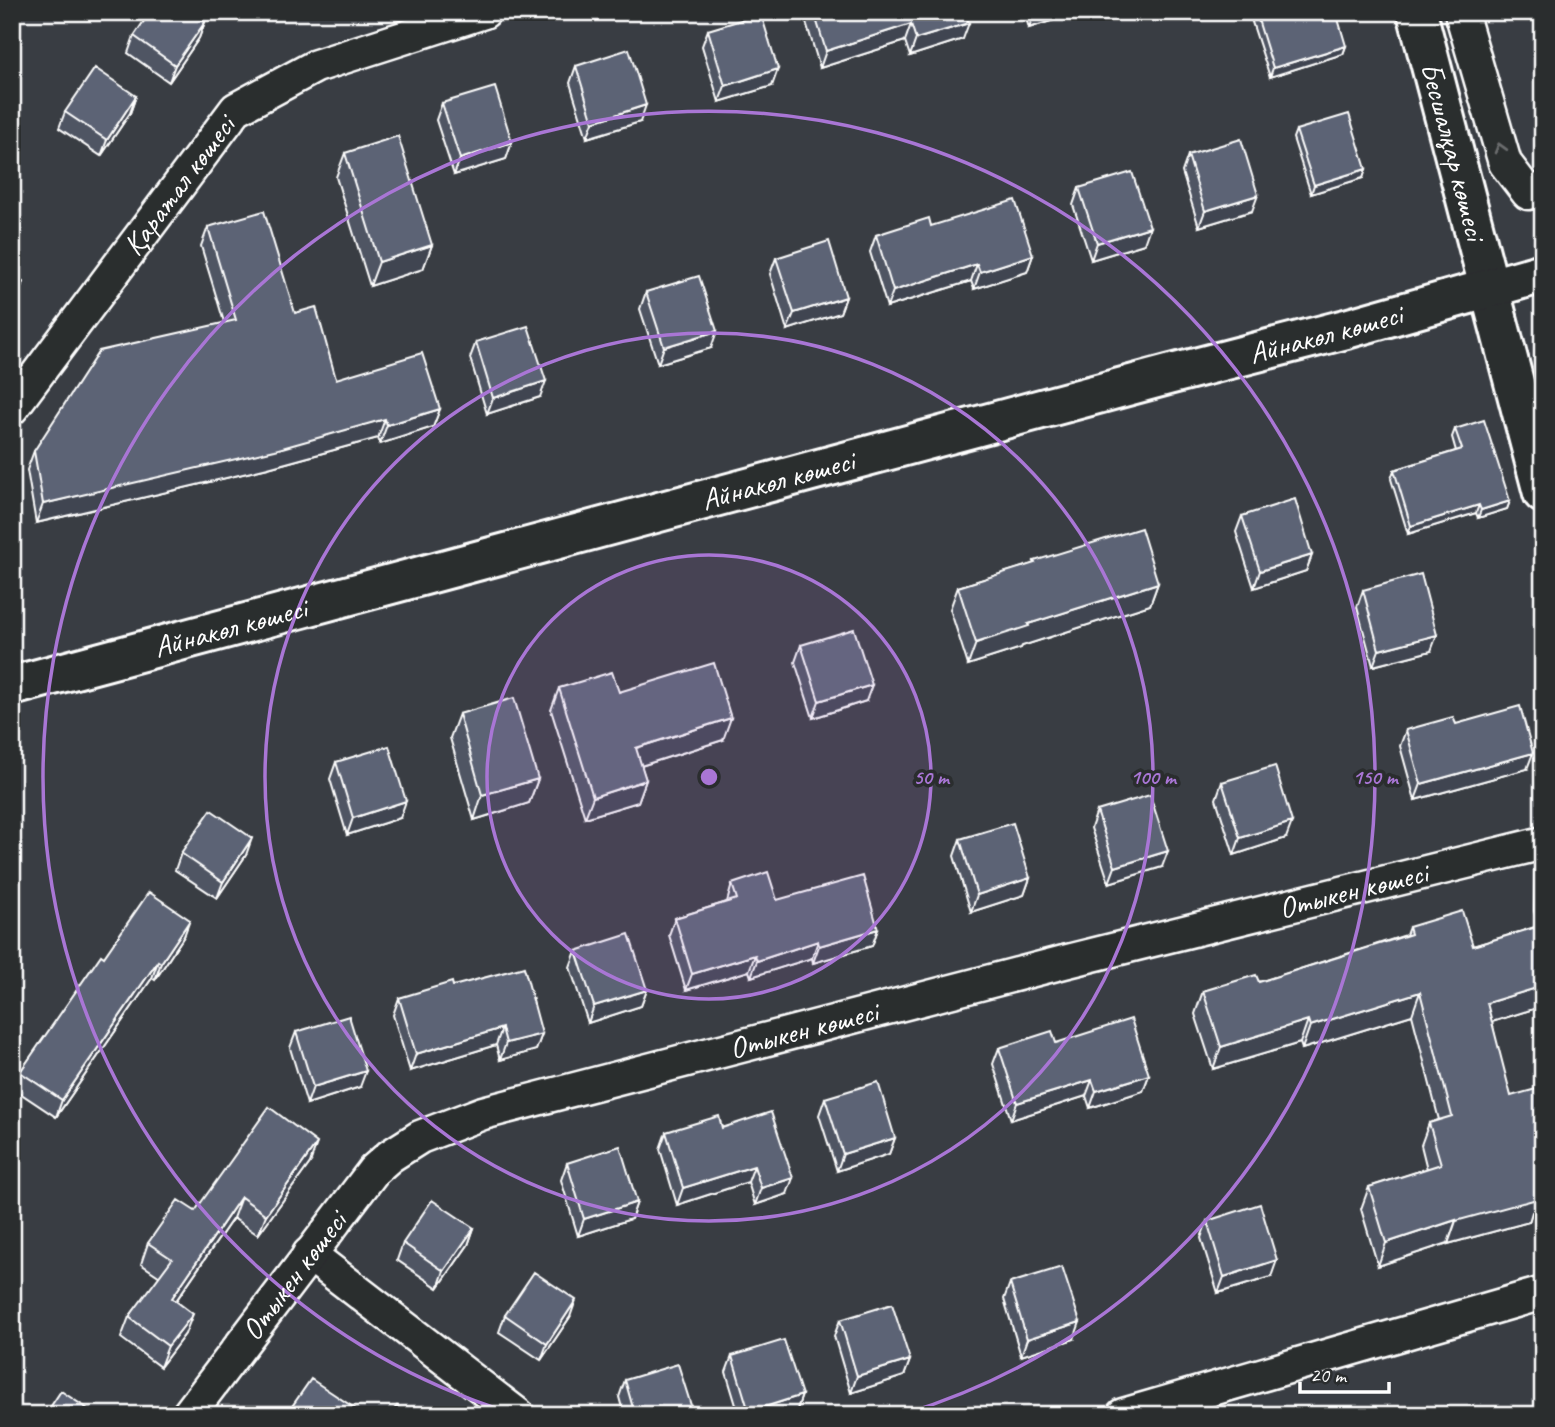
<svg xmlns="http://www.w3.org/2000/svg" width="1555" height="1427" viewBox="0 0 1555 1427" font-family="Caveat,sans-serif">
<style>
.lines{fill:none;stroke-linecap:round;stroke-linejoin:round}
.street-casing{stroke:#fff;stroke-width:37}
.secondary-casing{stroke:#fff;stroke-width:44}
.street{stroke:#2a2d2e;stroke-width:32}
.secondary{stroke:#2a2d2e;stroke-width:38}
.wall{fill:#4f5564;stroke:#fff;stroke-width:2}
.shaded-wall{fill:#404551;stroke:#fff;stroke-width:2}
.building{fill:#5c6374;stroke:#fff;stroke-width:2}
.oneway{stroke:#6a6c6d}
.ring{fill:none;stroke:#a976d5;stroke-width:3.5}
.labels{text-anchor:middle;stroke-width:7;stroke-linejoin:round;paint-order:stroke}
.street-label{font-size:30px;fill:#fff;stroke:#2a2d2e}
.centre{fill:#a976d5;stroke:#2a2d2e;stroke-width:3.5}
.ring-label{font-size:21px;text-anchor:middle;font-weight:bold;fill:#a976d5;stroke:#2a2d2e;stroke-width:7;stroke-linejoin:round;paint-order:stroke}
</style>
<rect width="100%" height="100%" fill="#393d43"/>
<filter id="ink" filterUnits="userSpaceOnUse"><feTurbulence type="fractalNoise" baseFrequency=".0143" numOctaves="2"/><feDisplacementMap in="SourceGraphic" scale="14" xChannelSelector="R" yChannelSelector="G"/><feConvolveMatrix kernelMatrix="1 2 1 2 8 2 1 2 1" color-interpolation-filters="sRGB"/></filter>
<g filter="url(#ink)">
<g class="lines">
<g class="street-casing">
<g id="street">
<path d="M1461,12L1505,163L1528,193L1543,189"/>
<path id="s1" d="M12,408L236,109L316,66L484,12"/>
<path d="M309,1254L518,1415"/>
<path id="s2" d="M188,1415L374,1170L390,1156L420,1137L483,1113L1064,962L1543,843"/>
<path d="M1123,1415L1543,1293"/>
</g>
</g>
<g class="secondary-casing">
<g id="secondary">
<path id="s3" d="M1417,12L1543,493"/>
<path id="s4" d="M12,686L1168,375L1346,329L1543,273"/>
</g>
</g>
<use href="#street" class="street"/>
<use href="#secondary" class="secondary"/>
</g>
<path class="wall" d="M803,12H965L963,39L910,56L905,41L820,68Z
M1024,12H1079L1029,28Z
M1256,13L1346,46L1343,54L1270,77L1252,22Z
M205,22L199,38L169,82L128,53L134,36Z
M708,30L772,86L719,102L702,46Z
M576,66L640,122L587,138L570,83Z
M136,96L130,113L101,156L59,128L65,112Z
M442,103L512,142L506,159L454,175L436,120Z
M1543,108V140L1537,122Z
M1296,130L1366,169L1363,178L1311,194L1293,138Z
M345,153L432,245L423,269L370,286L336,177Z
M1188,155L1252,211L1199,227L1182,172Z
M1079,188L1144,244L1091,260L1073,205Z
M931,226L1033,255L1027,272L974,289L971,281L887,307L870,252L876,235Z
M208,227L295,313L336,379L440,409L433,427L380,444L378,438L268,468L36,523L27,470L34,451L224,322L201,246Z
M776,258L846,297L840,313L787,330L770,274Z
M646,292L711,348L658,364L640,309Z
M476,342L540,397L487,414L470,358Z
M1455,429L1510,501L1507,509L1478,518L1476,513L1408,534L1391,479L1394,470L1456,451L1452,437Z
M1242,516L1312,555L1306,571L1254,588L1236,532Z
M1034,561L1158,583L1150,605L1022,646L1021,648L968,665L950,609L958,587L1033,564Z
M1363,590L1431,651L1373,666L1357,607Z
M801,645L866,701L813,718L795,662Z
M559,688L619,692L723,740L641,766L646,780L638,802L585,818L551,710Z
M459,714L538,779L529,803L474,820L450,738Z
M1456,724L1527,769L1415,800L1400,746L1406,730Z
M336,762L400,818L347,835L330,779Z
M1222,782L1286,838L1234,855L1216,799Z
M1097,811L1162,867L1109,883L1091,828Z
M960,839L1030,878L1024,895L971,912L954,856Z
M1540,850H1543V1006L1492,1022L1532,1212L1529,1222L1448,1244V1243L1378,1266L1361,1209L1369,1187L1427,1169L1421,1145L1429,1123L1439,1120L1412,1015L1302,1049L1300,1043L1213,1069L1195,1014L1203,991L1259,982L1406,935L1409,927L1473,946L1538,926L1534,911L1535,864Z
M181,853L246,855L217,898L175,870Z
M732,884L777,900L878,929L872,946L813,963L812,958L751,977L749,971L686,990L669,935L675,918L727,902Z
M184,936L155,980L152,978L56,1117L14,1089L20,1072L104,957Z
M576,951L647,990L641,1006L588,1023L570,967Z
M453,986L542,1034L536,1050L500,1060L496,1045L410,1071L393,1015L399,998Z
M296,1032L360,1087L307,1104L290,1048Z
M1056,1043L1149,1075L1143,1091L1090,1108L1086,1096L1011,1120L993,1064L999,1048Z
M825,1098L895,1138L889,1154L837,1171L819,1115Z
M722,1128L787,1194L755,1205L748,1182L677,1205L660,1149L666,1132Z
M310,1163L258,1235L233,1218L176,1301L185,1334L160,1367L121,1338L129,1317L160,1277L141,1264L148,1243L195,1211Z
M567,1163L637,1202L631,1219L578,1236L561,1180Z
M1207,1221L1271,1277L1218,1293L1201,1238Z
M474,1228L468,1245L438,1288L397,1260L403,1243Z
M1010,1283L1074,1339L1021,1356L1004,1299Z
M505,1315L570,1317L541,1360L499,1332Z
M840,1320L910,1360L904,1376L851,1393L834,1336Z
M732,1356L802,1395L796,1412L787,1415H739L726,1372Z
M625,1380L694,1415H624L619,1397Z"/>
<path class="shaded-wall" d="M1034,12H1079L1029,28Z
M205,22L199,38L169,82L175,65Z
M969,23L963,39L910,56L916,39Z
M911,24L905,41L820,68L826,51Z
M1346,46L1343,54L1270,77L1273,68Z
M778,69L772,86L719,102L725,86Z
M136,96L130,113L101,156L107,140Z
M646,105L640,122L587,138L593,122Z
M512,142L506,159L454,175L460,159Z
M1366,169L1363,178L1311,194L1314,185Z
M1258,195L1252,211L1199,227L1205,211Z
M1150,227L1144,244L1091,260L1097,243Z
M432,245L423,269L370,286L379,262Z
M1033,255L1027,272L974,289L980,272Z
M977,264L971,281L887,307L893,291Z
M23,282L17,299L12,306V299Z
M846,297L840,313L787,330L794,313Z
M717,331L711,348L658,364L664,347Z
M546,381L540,397L487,414L493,398Z
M440,409L433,427L380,444L387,425Z
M385,419L378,438L268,468L36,523L43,504Z
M1510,501L1507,509L1478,518L1481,510Z
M1479,505L1476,513L1408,534L1411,526Z
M1312,555L1306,571L1254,588L1260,571Z
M1158,583L1150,605L1022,646L1021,648L968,665L976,643L1028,624Z
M1437,635L1431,651L1373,666L1379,650Z
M872,685L866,701L813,718L819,701Z
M731,718L723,740L628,770L636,748Z
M1533,753L1527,769L1415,800L1421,784Z
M538,779L529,803L474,820L482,795Z
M646,780L638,802L585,818L593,797Z
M406,801L400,818L347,835L353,818Z
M1292,822L1286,838L1234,855L1240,838Z
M252,838L246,855L217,898L223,882Z
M1168,851L1162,867L1109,883L1115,867Z
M1030,878L1024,895L971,912L977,895Z
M190,920L184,936L155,980L161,963Z
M878,929L872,946L813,963L819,946Z
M818,941L812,958L751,977L757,961Z
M755,955L749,971L686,990L692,974Z
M158,961L152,978L56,1117L62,1100Z
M1543,986V1006L1479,1026L1487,1003Z
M647,990L641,1006L588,1023L594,1006Z
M1420,992L1412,1015L1302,1049L1310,1026Z
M1308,1020L1300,1043L1213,1069L1221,1047Z
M502,1028L496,1045L410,1071L416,1054Z
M542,1034L536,1050L500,1060L506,1043Z
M366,1071L360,1087L307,1104L313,1087Z
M1149,1075L1143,1091L1090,1108L1096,1091Z
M1092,1080L1086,1096L1011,1120L1017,1103Z
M895,1138L889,1154L837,1171L843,1154Z
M317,1143L310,1163L258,1235L266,1215Z
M754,1166L748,1182L677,1205L683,1188Z
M793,1178L787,1194L755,1205L761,1188Z
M1543,1189V1209L1532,1212L1529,1222L1448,1244L1456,1221Z
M241,1197L233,1218L164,1318L172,1298Z
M637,1202L631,1219L578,1236L584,1219Z
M1456,1220L1448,1243L1378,1266L1386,1243Z
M474,1228L468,1245L438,1288L444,1271Z
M1277,1260L1271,1277L1218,1293L1224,1277Z
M576,1300L570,1317L541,1360L547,1344Z
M193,1314L185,1334L160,1367L168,1346Z
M1080,1322L1074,1339L1021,1356L1027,1339Z
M910,1360L904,1376L851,1393L857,1376Z
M802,1395L796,1412L787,1415H748L749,1412Z"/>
<path class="building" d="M150,12H191L205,22L175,65L134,36Z
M814,12H965L969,23L916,39L911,24L826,51Z
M1258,12H1336L1346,46L1273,68L1256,13Z
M761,14L778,69L725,86L708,30Z
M629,49L646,105L593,122L576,66Z
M95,68L136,96L107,140L65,112Z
M495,87L512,142L460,159L442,103Z
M1349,114L1366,169L1314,185L1296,130Z
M398,136L432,245L379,262L345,153Z
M1241,139L1258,195L1205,211L1188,155Z
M1132,172L1150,227L1097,243L1079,188Z
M1015,200L1033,255L980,272L977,264L893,291L876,235L929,218L931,226Z
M264,211L295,313L316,307L336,379L422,353L440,409L387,425L385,419L275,450L43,504L34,451L99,351L236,320L208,227Z
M829,241L846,297L794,313L776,258Z
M12,275L23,282L12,299Z
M699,276L717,331L664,347L646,292Z
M528,326L546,381L493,398L476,342Z
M1484,420L1510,501L1481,510L1479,505L1411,526L1394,470L1462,449L1455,429Z
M1295,499L1312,555L1260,571L1242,516Z
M1141,528L1158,583L1028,624L1029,626L976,643L958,587L1035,563L1034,561Z
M1421,574L1437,635L1379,650L1363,590Z
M854,629L872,685L819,701L801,645Z
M714,663L731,718L636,748L646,780L593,797L559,688L612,672L619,692Z
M514,698L538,779L482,795L459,714Z
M1520,706L1533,753L1421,784L1406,730L1453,717L1456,724Z
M389,746L406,801L353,818L336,762Z
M1275,766L1292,822L1240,838L1222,782Z
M1150,795L1168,851L1115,867L1097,811Z
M211,810L252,838L223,882L181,853Z
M1013,823L1030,878L977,895L960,839Z
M1540,850H1543V913L1539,897Z
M768,872L777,900L863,876L878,929L819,946L818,941L757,961L755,955L692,974L675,918L737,899L732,884Z
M149,892L190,920L161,963L158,961L62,1100L20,1072L101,955L104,957Z
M1462,911L1473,946L1543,925V986L1487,1003L1511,1096L1543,1087V1189L1535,1191L1537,1199L1456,1221V1220L1386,1243L1369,1187L1441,1164L1429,1123L1452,1116L1420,992L1310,1026L1308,1020L1221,1047L1203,991L1256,975L1259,982L1411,934L1409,927Z
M629,934L647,990L594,1006L576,951Z
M524,967L542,1034L506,1043L502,1028L416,1054L399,998L452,982L453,986Z
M349,1016L366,1071L313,1087L296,1032Z
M1131,1019L1149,1075L1096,1091L1092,1080L1017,1103L999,1048L1052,1031L1056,1043Z
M878,1082L895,1138L843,1154L825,1098Z
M269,1107L317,1143L266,1215L241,1197L172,1298L193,1314L168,1346L129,1317L172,1259L148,1243L178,1200L195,1211Z
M771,1112L793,1178L761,1188L754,1166L683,1188L666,1132L719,1116L722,1128Z
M620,1146L637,1202L584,1219L567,1163Z
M432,1200L474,1228L444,1271L403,1243Z
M1260,1204L1277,1260L1224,1277L1207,1221Z
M1062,1267L1080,1322L1027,1339L1010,1283Z
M534,1272L576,1300L547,1344L505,1315Z
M892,1304L910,1360L857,1376L840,1320Z
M784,1340L802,1395L749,1412L732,1356Z
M678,1364L694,1415H635L625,1380Z
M311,1379L365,1415H286Z
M61,1391L97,1415H45Z
M397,1406L406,1415H389Z"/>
<defs><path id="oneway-chevron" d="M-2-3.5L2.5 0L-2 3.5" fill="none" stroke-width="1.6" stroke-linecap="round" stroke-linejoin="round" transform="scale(1.75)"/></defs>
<use class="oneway" href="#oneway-chevron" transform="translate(1500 148) rotate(-106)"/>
</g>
<circle cx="709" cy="777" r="222" fill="#a976d5" fill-opacity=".12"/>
<g class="ring">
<circle cx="709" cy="777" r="222"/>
<circle cx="709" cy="777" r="444"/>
<path d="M514 1414A666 666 0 1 1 904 1414"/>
</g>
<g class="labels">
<g class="street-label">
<text dy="10" stroke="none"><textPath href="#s3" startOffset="144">Бесшалқар көшесі</textPath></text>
<text dy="10" stroke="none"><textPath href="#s1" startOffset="278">Қаратал көшесі</textPath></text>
<text dy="10" stroke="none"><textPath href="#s4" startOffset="1360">Айнакөл көшесі</textPath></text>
<text dy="10" stroke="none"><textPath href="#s4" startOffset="793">Айнакөл көшесі</textPath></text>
<text dy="10" stroke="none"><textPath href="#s4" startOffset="226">Айнакөл көшесі</textPath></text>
<text dy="10" stroke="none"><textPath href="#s2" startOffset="1330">Отыкен көшесі</textPath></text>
<text dy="10" stroke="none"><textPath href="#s2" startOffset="763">Отыкен көшесі</textPath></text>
<text dy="10" stroke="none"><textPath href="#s2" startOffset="175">Отыкен көшесі</textPath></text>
</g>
</g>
<circle cx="709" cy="777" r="10" class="centre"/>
<g class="ring-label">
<text x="931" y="784">50 m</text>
<text x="1153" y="784">100 m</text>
<text x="1375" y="784">150 m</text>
</g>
<rect width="1555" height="1427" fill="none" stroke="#2a2d2e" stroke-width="42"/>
<rect x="21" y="21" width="1513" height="1385" fill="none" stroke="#fff" stroke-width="2.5" filter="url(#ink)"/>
<path d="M1300 1382v10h89v-10" fill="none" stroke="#ffffff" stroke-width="3.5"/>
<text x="1310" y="1382" font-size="21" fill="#ffffff" stroke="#2a2d2e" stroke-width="5" paint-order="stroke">20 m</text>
</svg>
